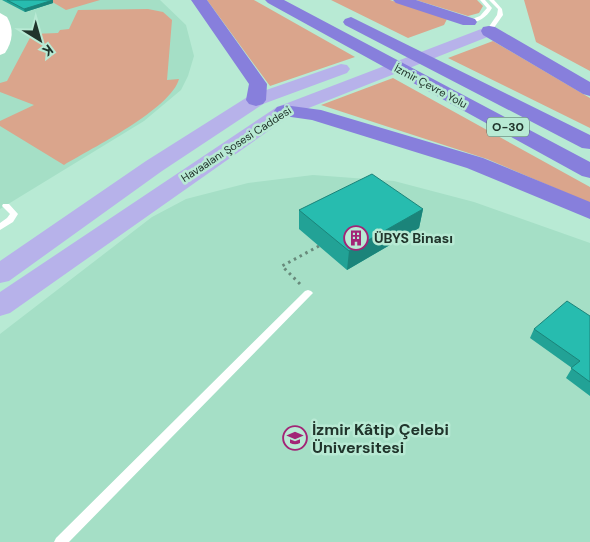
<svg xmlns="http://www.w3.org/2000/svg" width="590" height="542" viewBox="0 0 590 542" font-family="'DM Sans',sans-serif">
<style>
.built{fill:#a5dfc6}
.green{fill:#daa58c}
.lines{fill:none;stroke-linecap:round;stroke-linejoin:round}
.path{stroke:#688a7b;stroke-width:3;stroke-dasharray:2.5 4;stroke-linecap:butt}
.lane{fill:#fff;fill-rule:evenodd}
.secondary{fill:#fff;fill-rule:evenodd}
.primary{fill:#b7b2ea;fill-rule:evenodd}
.highway{fill:#877fdc;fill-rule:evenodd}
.wall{fill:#22a296}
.shaded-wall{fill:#1b847a}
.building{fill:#27bcaf;stroke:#1b847a}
.labels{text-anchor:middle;stroke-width:5;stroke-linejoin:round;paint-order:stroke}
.far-street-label{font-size:11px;fill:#20342b;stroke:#b8ead4}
.shield{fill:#b8ead4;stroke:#4e6b5e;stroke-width:1}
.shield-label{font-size:12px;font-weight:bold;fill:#20342b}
.poi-label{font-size:14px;font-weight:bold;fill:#20342b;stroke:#b8ead4;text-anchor:start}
.near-poi-label{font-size:16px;font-weight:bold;fill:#20342b;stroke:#b8ead4;text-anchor:start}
</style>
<rect width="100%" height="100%" fill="#b8ead4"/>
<path class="built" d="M0,0H160L186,25L194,56L188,76L181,90L144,121L0,209Z
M313,175L394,181L474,202L590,243V542H0V334L152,217L186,199L248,183Z"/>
<path class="green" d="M49,0H100L66,10Z
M207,0H254L355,57L270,86Z
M331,0H390L447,19L444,25L408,38Z
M416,0H477L483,6L479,13L468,16Z
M524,0H590V71L536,42Z
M148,9L163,12L172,20L167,80L179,79C171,109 92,148 64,165L0,126V121L34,105L0,92V83L7,81L32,34L58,33L60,30L69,29L78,10Z
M493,41L590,98V128L448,58Z
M393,78L590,187V203L487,159L321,105Z"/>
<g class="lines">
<path class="path" d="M300,284L282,266L319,246"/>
<path class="lane" d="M480,0H485L492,8C487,17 478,23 467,23V21L480,16L487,8Z
M489,0H494L502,9L503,15L491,32L489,33L486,31L497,15L498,9Z
M3,204H9L18,214L13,222L0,230V223L7,218L10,214L2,206Z
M308,290L311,291L313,293L311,295L69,542H54L56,538L305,291Z"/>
<path class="secondary" d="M0,13L7,17C14,29 13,41 5,53L0,55Z"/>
<path class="primary" d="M489,26L495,28L497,31L495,34L291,115L10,313L0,316V292L277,107Z
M341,64L347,65L350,69L347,73L263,104L162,171L9,281L0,283V261L146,161L249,96Z"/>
<path class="highway" d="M191,0H207L267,84L266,100L263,104L256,106L249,104L246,100L249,84Z
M265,0H284L590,162V178L582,176L268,3Z
M393,0H416L475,19L477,22L475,25H463L396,3Z
M351,17L590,135V149L582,148L345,25L343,22L345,19Z
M489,26L495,27L590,82V96L583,94L483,35L481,31L483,27Z
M284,105L321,110L483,158L590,202V219L467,168L312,120L277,115L274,111L277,107Z"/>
</g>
<path class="wall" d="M2,0H53V3L25,12Z
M423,209L419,228L347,270L299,229V210Z
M590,316V396L566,378L572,368L530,338L534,329Z"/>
<path class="shaded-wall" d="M53,0V3L25,12L24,9Z
M423,209L419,228L347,270L349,251Z"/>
<path class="building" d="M7,0H53L24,9Z
M372,174L423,209L349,251L299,210Z
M567,301L590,316V382L571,368L580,361L534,329Z"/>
<defs>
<g id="building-ring" transform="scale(1.25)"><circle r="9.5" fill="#b8ead4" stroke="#a22476" stroke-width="1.5"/><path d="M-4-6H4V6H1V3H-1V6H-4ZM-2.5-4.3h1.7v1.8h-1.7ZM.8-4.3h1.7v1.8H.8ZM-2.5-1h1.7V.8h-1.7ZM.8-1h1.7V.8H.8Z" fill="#a22476"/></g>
<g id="university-ring" transform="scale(1.25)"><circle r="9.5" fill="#b8ead4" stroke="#a22476" stroke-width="1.5"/><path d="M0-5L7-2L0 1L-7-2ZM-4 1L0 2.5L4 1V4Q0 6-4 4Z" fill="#a22476"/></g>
</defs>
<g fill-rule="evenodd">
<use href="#building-ring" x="356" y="238"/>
<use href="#university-ring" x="295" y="438"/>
</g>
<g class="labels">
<g class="far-street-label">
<text transform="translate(431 86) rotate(28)" y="4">İzmir Çevre Yolu</text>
<text transform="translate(236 144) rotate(-33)" y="4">Havaalanı Şosesi Caddesi</text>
</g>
<rect class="shield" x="487" y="117.5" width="42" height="19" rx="4"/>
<g class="shield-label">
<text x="508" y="131">O-30</text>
</g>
<g class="poi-label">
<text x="374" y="243">ÜBYS Binası</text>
</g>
<g class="near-poi-label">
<text x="312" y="435">İzmir Kâtip Çelebi<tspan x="312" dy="18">Üniversitesi</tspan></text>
</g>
</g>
<g transform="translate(40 40) rotate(143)" stroke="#b8ead4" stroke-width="4" paint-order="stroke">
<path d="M0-4L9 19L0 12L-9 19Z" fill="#20342b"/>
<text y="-8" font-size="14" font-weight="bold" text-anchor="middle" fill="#20342b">K</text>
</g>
</svg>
